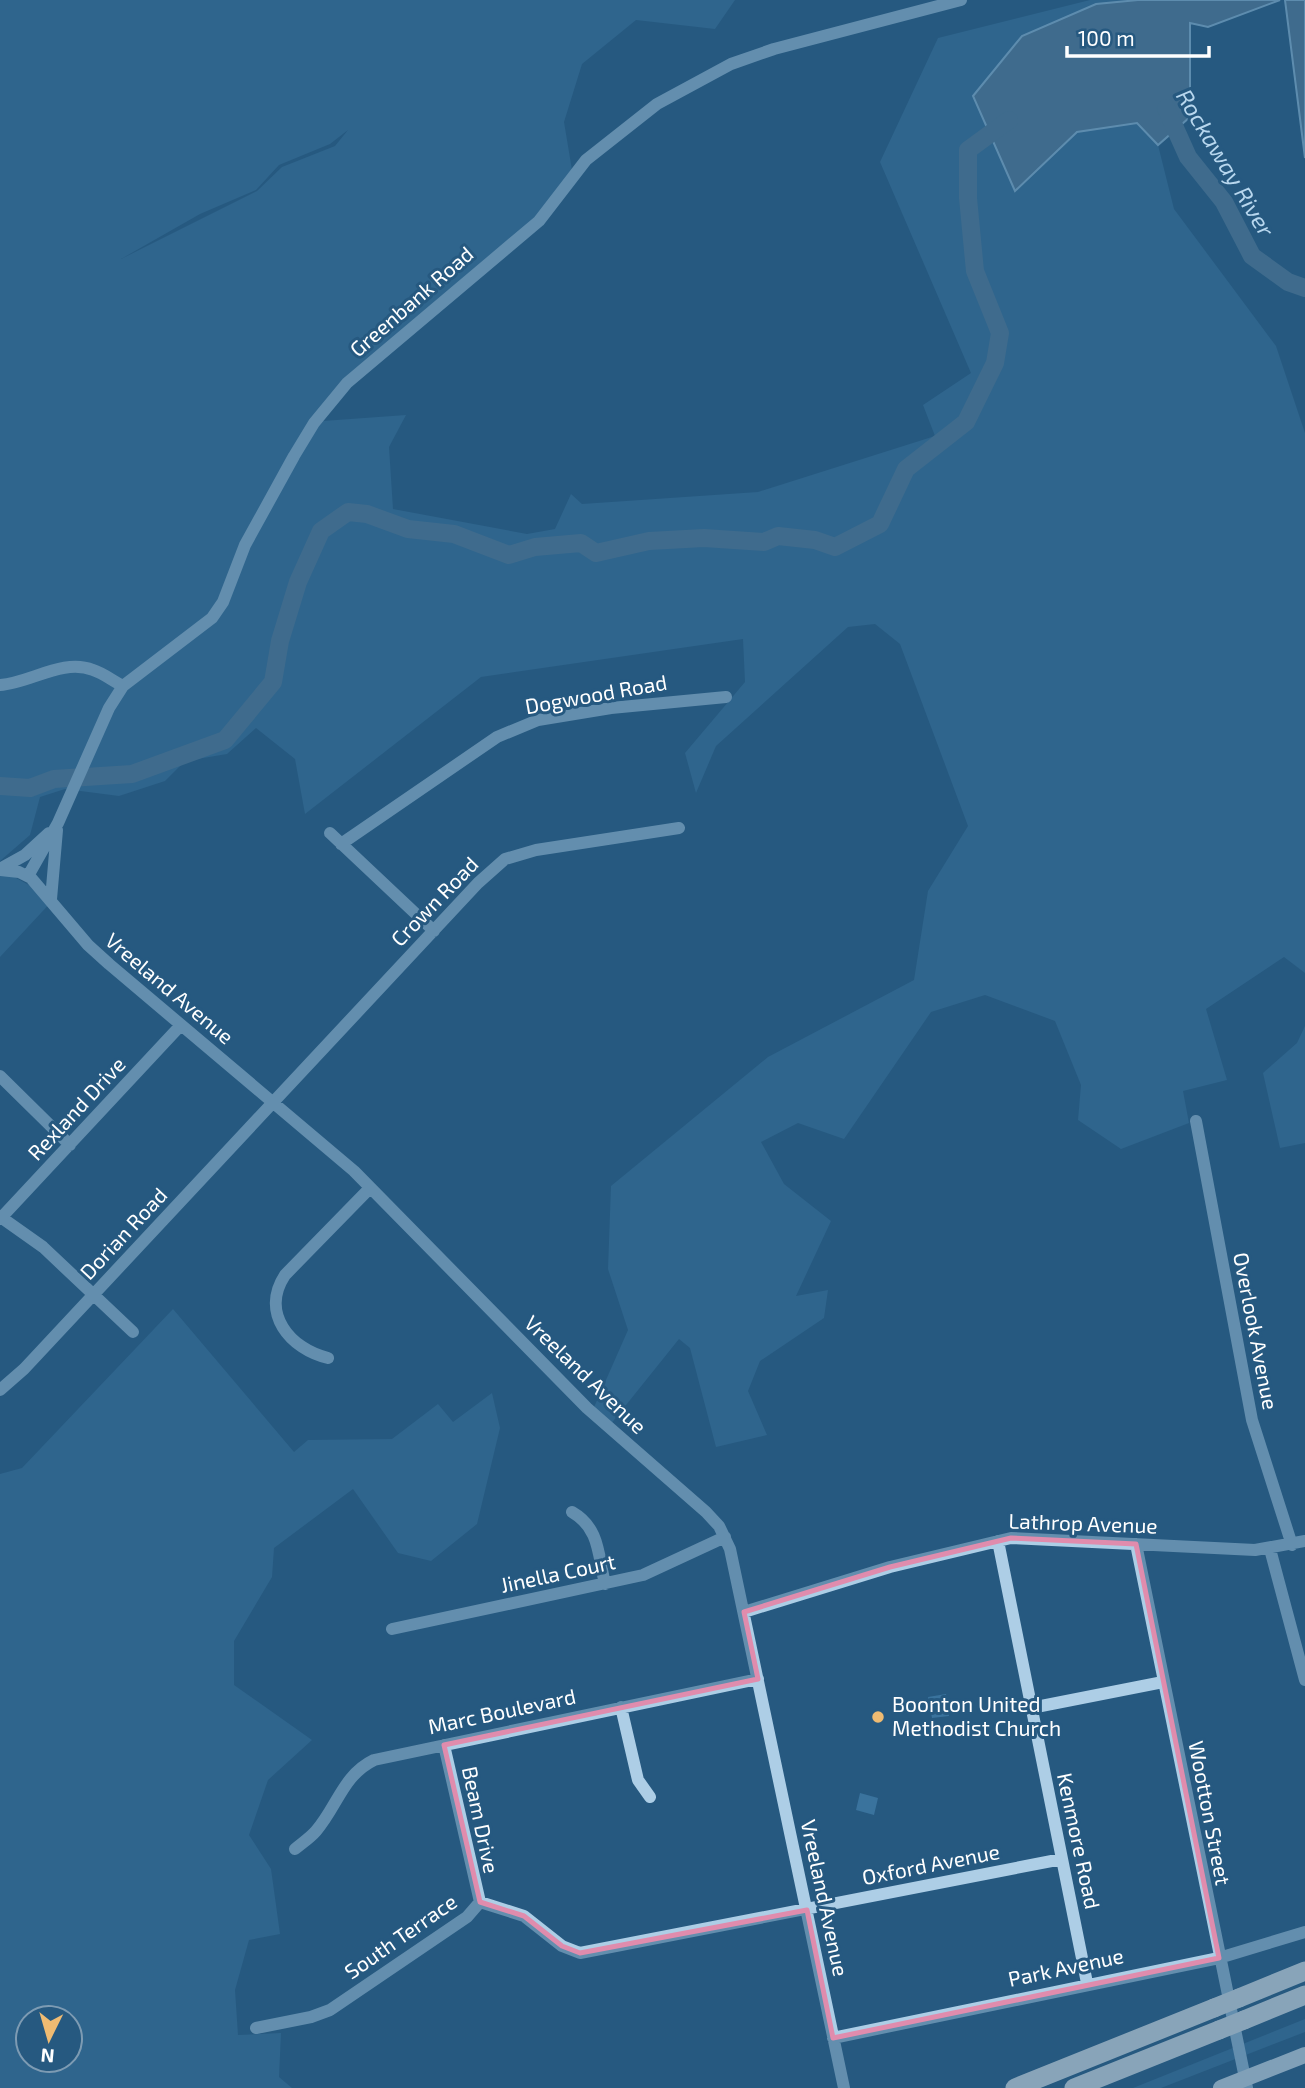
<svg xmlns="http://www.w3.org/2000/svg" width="1305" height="2088" viewBox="0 0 1305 2088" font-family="'Exo 2',sans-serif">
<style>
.green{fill:#3a739d;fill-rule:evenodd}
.water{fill:#5d819d;stroke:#a1cae7;stroke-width:2}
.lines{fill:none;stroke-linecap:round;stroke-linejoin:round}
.river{stroke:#5d819d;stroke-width:18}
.minor{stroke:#adcee6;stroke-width:12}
.major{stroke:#eef6fd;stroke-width:16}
.highway{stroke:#fff;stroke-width:19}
.highway-bridge{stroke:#fff;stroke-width:19}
.marked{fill:none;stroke:#e08cad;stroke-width:5;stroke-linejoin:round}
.poi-dot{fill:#efbb72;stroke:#265980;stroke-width:2.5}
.labels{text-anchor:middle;stroke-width:6;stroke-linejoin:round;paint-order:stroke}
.street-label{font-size:21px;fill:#fff;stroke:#265980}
.poi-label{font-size:21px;fill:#fff;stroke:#265980;text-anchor:start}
.water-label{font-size:23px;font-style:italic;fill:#b8d7ee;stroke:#265980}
</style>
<rect width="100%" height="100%" fill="#265980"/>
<path class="green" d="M0,0H735L715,29L636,20L582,64L564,122L573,176L549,208L309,422L406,415L389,447L393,509L527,534L555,529L571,494L582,504L758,492L935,436L923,405L971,373L880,162L938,38L1090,0H1138L1096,4L1015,190L1077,132L1137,123L1158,145L1174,209L1276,346L1305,433V973L1284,957L1206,1009L1227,1080L1183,1091L1189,1123L1121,1149L1078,1120L1081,1085L1055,1021L985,995L931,1012L844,1139L798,1123L761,1142L784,1184L831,1221L796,1296L828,1290L824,1318L760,1361L748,1391L767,1435L716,1447L690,1348L679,1339L606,1430L591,1414L628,1330L608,1269L611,1186L768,1057L914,980L928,891L968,826L900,644L875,624L848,627L716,746L696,793L685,753L745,682L743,639L481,677L305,814L295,759L256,728L227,754L185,761L165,781L119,796L65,789L40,797L30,835L0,861ZM348,130L335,146L282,167L257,191L121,259L200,214L256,190L279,165L330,144Z
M0,869L54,899L0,957Z
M1305,1026V1143L1280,1148L1263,1073L1297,1043Z
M173,1309L294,1452L308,1440L392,1439L438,1404L453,1422L492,1393L500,1428L477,1524L431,1561L398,1553L353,1489L274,1548L272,1577L234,1641V1685L312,1740L268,1780L249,1835L271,1869L280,1934L249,1940L235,1990L238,2035L281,2033L279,2077L292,2088H0V1474L22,1468ZM28,2018H70V2060H28Z
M946,1694L949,1716L932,1718L928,1697Z
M860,1793L878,1798L874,1815L856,1810Z
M1305,2019V2032L1161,2088H1133Z"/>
<path class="water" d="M1138,0H1280L1208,27L1190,23V117L1158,145L1137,123L1077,132L1015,191L973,96L1022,36L1096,4Z
M1285,0H1305V158Z"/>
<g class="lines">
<path class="river" d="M1166,108L1188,157L1224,202L1252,256L1288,282L1305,288
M0,786L30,788L54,779L132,774L225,740L273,682L280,641L298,582L321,531L348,512L367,514L408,529L454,534L509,555L535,547L581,543L596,553L649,541L704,538L764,542L778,536L815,540L835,547L880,524L906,469L966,422L995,363L1000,333L975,271L968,198V150L1009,120"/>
<path class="minor" d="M0,685C30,683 63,658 93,670C103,673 113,681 123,686
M330,833L434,931
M341,844L497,737L538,720L611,708L726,697
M0,869L25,855L49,833
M0,870L19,872L31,878L88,945L109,964L354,1171L587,1408L706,1512L719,1526L730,1549L844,2088
M28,876L58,823L109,708L123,686L212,618L223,602L245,545L294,456L314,423L347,383L539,221L586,160L657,104L731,64L774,49L961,0
M51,899L57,830
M0,1076L70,1145
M1196,1121L1252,1420L1292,1545
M2,1218L43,1247L133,1332
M0,1219L181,1025
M328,1358C290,1349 260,1313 285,1275L370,1188
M0,1390L24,1369L478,883L505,859L536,850L679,828
M572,1512C600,1528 598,1555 605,1584
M998,1541L1087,1983
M1136,1544L1247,2088
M1270,1549L1305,1680
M744,1612L890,1567L1011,1538L1255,1550L1305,1541
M392,1629L643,1575L725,1537
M621,1707L638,1780L650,1797
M1031,1708L1163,1682
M444,1745L480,1902
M295,1849C302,1843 310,1838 316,1831C337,1807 343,1775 374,1760L758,1679
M256,2028L311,2017L330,2010L467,1917L480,1902L524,1916L562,1946L580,1953L1062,1859
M833,2038L1219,1958L1305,1932"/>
<path class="major" d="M1221,2088L1305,2055"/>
<path class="highway" d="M1239,1998L1305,1971
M1244,2020L1305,1995
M1015,2088L1214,2008
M1074,2088L1219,2030"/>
<path class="highway-bridge" d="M1214,2008L1239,1998
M1219,2030L1244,2020"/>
</g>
<path d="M0 0H1305V2088H0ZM1011,1538L1136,1544L1219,1958L833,2038L807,1910L580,1953L562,1946L524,1916L480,1902L444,1745L758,1679L744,1612L890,1567Z" fill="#265980" fill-opacity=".55" fill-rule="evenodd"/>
<path class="marked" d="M1011,1538L1136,1544L1219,1958L833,2038L807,1910L580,1953L562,1946L524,1916L480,1902L444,1745L758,1679L744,1612L890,1567Z"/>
<circle class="poi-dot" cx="878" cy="1717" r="7"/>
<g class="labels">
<g class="street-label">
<text transform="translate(412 302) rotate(-41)" y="7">Greenbank Road</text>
<text transform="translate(596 695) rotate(-10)" y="7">Dogwood Road</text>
<text transform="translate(435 902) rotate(-46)" y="7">Crown Road</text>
<text transform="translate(169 989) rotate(40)" y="7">Vreeland Avenue</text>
<text transform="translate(77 1109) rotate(-47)" y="7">Rexland Drive</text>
<text transform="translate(124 1234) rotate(-47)" y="7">Dorian Road</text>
<text transform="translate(1255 1331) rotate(79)" y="7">Overlook Avenue</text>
<text transform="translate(585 1375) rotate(44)" y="7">Vreeland Avenue</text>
<text transform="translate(1083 1524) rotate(2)" y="7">Lathrop Avenue</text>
<text transform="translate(558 1574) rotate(-12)" y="7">Jinella Court</text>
<text transform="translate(502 1712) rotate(-12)" y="7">Marc Boulevard</text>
<text transform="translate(1209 1813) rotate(79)" y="7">Wootton Street</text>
<text transform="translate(480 1820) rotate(78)" y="7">Beam Drive</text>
<text transform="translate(1078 1841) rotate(78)" y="7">Kenmore Road</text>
<text transform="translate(931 1865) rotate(-11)" y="7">Oxford Avenue</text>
<text transform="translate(824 1898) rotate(78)" y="7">Vreeland Avenue</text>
<text transform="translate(401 1937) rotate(-35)" y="7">South Terrace</text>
<text transform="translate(1066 1968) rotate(-12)" y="7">Park Avenue</text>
</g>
<g class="poi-label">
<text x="892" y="1712">Boonton United<tspan x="892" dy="24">Methodist Church</tspan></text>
</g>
<g class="water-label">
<text transform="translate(1225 163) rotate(59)" y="8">Rockaway River</text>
</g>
</g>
<g transform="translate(49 2039) rotate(185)"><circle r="33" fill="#265980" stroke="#7d9bb3" stroke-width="2"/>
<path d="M0-5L12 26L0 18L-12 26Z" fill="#efbb72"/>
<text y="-10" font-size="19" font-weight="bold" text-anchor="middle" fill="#ffffff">N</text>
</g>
<path d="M1067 46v10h142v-10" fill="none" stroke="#ffffff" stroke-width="3.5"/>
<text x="1078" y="46" font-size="21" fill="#ffffff" stroke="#265980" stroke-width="5" paint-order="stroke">100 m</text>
</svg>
